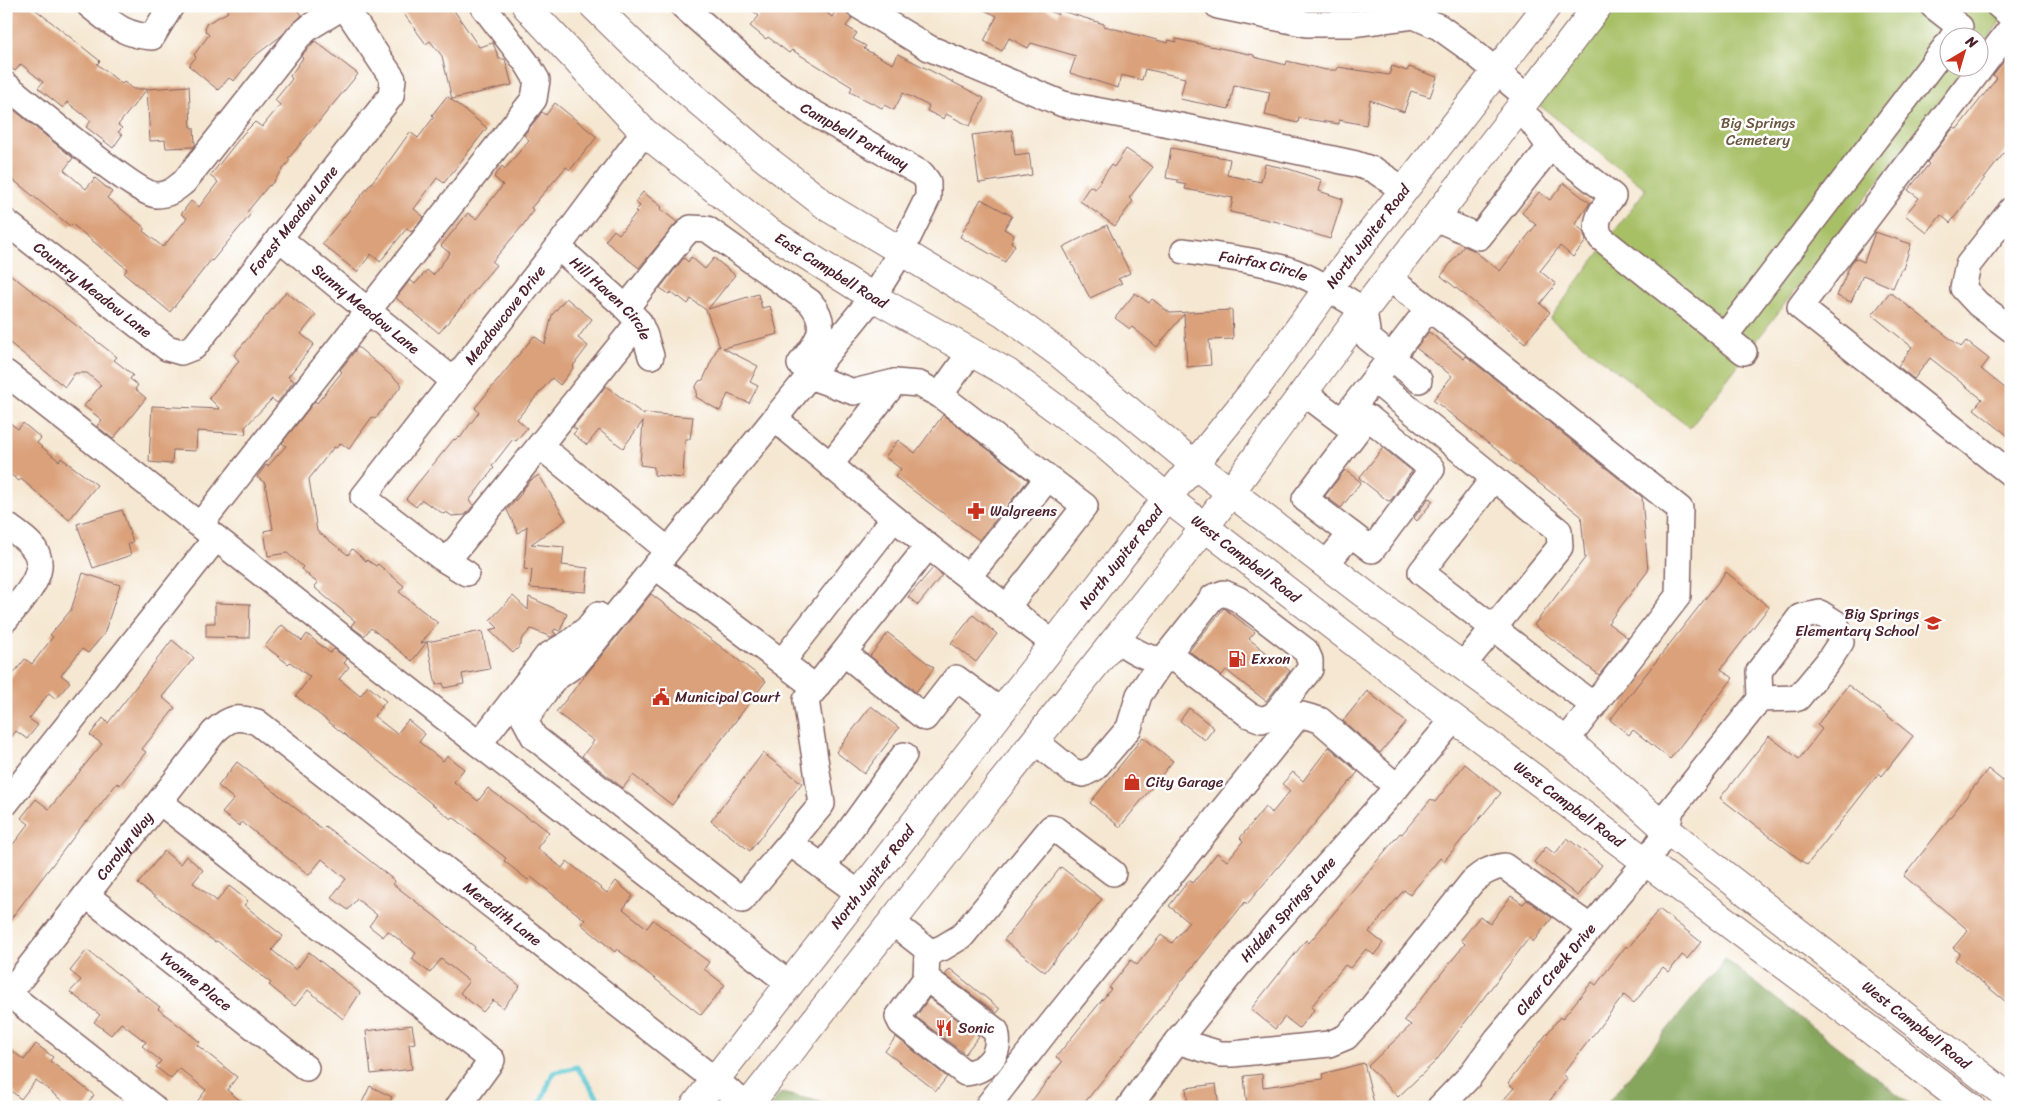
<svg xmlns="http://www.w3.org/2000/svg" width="2017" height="1113" viewBox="0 0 2017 1113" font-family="Sriracha,sans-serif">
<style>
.green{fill:#a7c066;stroke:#787048}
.forest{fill:#85a65b;stroke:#686243}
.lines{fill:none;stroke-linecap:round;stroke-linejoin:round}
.stream{stroke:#5bc8d2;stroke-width:5}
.building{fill:#daa17a}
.minor-casing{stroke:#866565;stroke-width:28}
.major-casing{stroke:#866565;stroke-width:30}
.minor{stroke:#fff;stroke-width:25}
.major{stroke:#fff;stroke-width:28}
.labels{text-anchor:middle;stroke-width:5;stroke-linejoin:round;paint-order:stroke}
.park-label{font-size:15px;fill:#6b5740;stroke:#fff}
.street-label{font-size:15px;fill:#4a1f2b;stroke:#fff}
.poi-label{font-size:15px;fill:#4a1f2b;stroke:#fff;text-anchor:start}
</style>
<rect width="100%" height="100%" fill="#fff"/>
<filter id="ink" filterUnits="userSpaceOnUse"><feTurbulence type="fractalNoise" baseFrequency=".02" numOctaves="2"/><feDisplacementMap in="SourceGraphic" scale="10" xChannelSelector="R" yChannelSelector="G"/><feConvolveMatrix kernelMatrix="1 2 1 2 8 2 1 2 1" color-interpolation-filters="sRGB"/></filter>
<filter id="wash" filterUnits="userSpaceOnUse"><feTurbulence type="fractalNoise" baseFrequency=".0096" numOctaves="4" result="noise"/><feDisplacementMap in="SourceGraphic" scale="20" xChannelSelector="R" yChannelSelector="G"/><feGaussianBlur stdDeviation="1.12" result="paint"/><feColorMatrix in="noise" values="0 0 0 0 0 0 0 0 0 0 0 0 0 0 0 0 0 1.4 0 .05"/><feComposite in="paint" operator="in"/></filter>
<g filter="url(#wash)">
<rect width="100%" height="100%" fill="#f5e7d1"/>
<path class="green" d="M1616,6H1986L2002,19L1980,49V38H1950V68H1965L1690,428L1550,319L1646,189L1539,105Z"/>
<path class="forest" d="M1725,959L1914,1107H1604Z
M781,1093L845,1107H770Z"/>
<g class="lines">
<path class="stream" d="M539,1107L553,1073L577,1067L604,1107
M1836,1107L1852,1098"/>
</g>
<g id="blocks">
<path class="building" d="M6,6H31L100,61L97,64L122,84L124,82L133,89H147L118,125L122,128L118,132L122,135L113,148L86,127L91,121L67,102L63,108L38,88L43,82L21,64L15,71L6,64Z
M224,6H295L302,15L281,36L252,58L234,81L229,78L218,90L189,66L196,57L194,55L199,48L209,35L205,31L206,24L228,12Z
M398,6H451L479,47L493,43L499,59H505L512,85L452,99L442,56L430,41L426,44Z
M747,6H818L832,17L838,8L852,18L846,26L857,33L853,39L866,46L864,49L893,64L898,54L984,98L970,126L946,114L944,119L927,111L929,106L903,93L894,110L884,105L882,108L850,92L852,87L792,50L789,53L768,37L766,39L750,26L759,16Z
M976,6H1040L1058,15L1059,10L1104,24V26L1168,43L1169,40L1176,42V39L1254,55V57L1286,65L1287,61L1326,70H1337L1338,67L1389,75L1392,66L1407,71L1409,67L1437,77L1430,97L1411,91L1404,112L1370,100L1366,125L1339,120V124L1299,118L1298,123L1265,115L1270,92L1234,85L1229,109L1180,99L1185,78L1145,69L1142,80L1121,75L1118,88L1070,73L1076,56L1031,43L1028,48L1009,38L1002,51L984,41L997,16Z
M315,41L358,74L288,159L290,160L270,186L269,185L247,212L250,215L212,261L211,260L170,312L124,274L127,269L72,224L70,226L6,174V109L9,106L73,158L64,170L86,189L95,178L112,192L107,198L145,228L143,231L163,247L187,218L181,214L191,201L199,207L218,182L210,176L243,134L255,122L262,127L280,105L275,100L292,79L290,76L303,58L301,56Z
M2011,52V144L1950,223L1941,215L1927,233L1905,215L1919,198L1908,190L1929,164L1927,162L1954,127L1957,129L1997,78L1993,75Z
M189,86L191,128H194L195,145L193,147L166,148L165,140L150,141L147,89Z
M447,96L487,128L444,183L437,178L414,209L424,217L411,232L407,228L380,262L371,254L357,272L322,244L390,160L410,132L418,138L434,117L432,115Z
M555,103L597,137L570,170L566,167L531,208L533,210L524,224L492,262L496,265L439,333L396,298L410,280L415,284L427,270L433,275L450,253L441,246L468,213L476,219L503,185L494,177L502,166L505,169L529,140L524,135L542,112L546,115Z
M1012,130L1015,155L1029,153L1032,175L979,183L972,135Z
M1171,148L1230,159L1227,175L1261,182L1265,164L1289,169L1322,180L1319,191L1343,199L1330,239L1278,222L1230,212L1233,198L1185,189L1186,185L1178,183V180L1166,178Z
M1126,149L1153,167L1129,198L1133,201L1115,226L1080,201L1090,186L1095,189L1111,165L1114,167Z
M1564,183L1590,203L1575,224L1583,231L1586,241L1573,257L1560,246L1540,271L1556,284L1540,304L1550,312L1525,343L1441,276L1464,246L1473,250L1500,271L1536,225L1522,213L1539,192L1550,200Z
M643,192L662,207L660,209L677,222L639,268L605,241L614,230L619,234L637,212L635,211L640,206L635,202Z
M981,199L1012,216L1004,229L1014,235L1011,242L1015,245L1005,262L960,237Z
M1107,225L1130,273L1118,279L1122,283L1090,298L1063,247Z
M1875,232L1911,244L1903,269H1901L1893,288L1863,275L1851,302L1837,296L1850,265L1855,258L1864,262Z
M691,257L705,269L714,258L735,275L708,309L758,294L762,308L770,306L778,334L723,348L758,366L750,382L758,386L749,403L728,394L720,411L696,397L697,391L695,388L699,381L703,380L718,346L720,347L706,310L691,299L688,304L679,297L678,298L671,292L669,294L660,288L684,258L688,262Z
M6,271L117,357L114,360L133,375L130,379L138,385L135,389L146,398L113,439L97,426L102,420L84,406L101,385L87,373H75L65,387L6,340Z
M286,292L316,315L301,334L314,344L288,377L294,381L277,403L272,399L245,427L246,434L197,431L196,451L173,450L172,464L149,462L152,406L220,409L209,398L239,361L234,355Z
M1890,292L1961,347L1966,341L1989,359L1981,369L2011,393V438L1974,409L1982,399L1930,358L1914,379L1898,366L1912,347L1872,315Z
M1135,293L1149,303L1152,299L1170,313L1232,310L1233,339L1209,340L1211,365L1187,367L1184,314L1157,347L1132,327L1130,329L1115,318Z
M566,298L592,319L578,338L588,346L573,366L574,367L560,385L552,378L517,419L527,428L516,441L513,439L492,466L494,468L469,501L474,505L465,515L452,516L446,512L444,514L422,500L416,507L406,499L417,484L454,439L455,440L458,437L460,438L479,412L475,408L534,336L545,344L552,315Z
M1429,332L1464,359L1466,356L1642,497L1648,571L1608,623L1628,638L1599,675L1534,625L1585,558L1581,516L1433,400L1452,376L1416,348Z
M358,347L402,385L375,419L372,417L349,449L341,443L336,448L334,447L309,479L317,531L348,555L352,549L366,561L367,560L376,566L378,564L404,586L399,592L438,623L421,643L427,642L412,661L371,628L364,636L351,626L355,621L316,589L315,586L318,583L308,576L309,575L301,569L303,567L287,553L268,556L264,531L273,529L265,483L257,477L266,465L268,466L286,446L282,443L315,401L317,403L342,372L340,370Z
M606,386L644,415V413L693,417L690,439H685L683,478L654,475V467L640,465L643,421L623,448L599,430L587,445L573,434L577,430L573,427Z
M943,415L1028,480L979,540L895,477L901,469L885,457L898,440L915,453Z
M6,420L18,429L23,423L41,438L37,443L59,461L61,458L97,485L69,520L21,479L19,481L6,471Z
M1383,448L1412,471L1391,500L1388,501L1359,478Z
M1345,470L1361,482L1341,508L1325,496Z
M539,475L566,520L531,544L564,547L562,565L588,568L586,592L530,588L532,570L524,569L527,526L518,533L507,510L522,493L521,492L531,480Z
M1429,498L1433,501L1417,521L1414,518Z
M122,510L133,542L128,544L131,555L93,568L77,524Z
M933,568L942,575L918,605L908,597Z
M1726,572L1769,607L1721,669L1733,678L1670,759L1633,730L1629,735L1610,720Z
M83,573L120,585L104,634L88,653L82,649L61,675L70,682L56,699L49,693L29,719L38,725L27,739L16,731L6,744V683L25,659L32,664L53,637L50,635L71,610Z
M651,594L766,681L672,805L633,775L623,788L582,756L594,741L556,712Z
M513,596L528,610L529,597L567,614L560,631L555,629L553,632L556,634L551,637L531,629L521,640V645L513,653L489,630L498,628L490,620Z
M215,603L250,604L249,638L206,637V623H215Z
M1224,608L1255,632L1249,639L1290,671L1266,701L1226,670L1221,676L1189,651Z
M973,615L997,634L976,662L951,643Z
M282,625L302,641L307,634L330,653L334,649L347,659L344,663L349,667L339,679L360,696L368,686L386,701L374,716L397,734L408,720L425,734L419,742L443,761L447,756L464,769L454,782L478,801L488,788L531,820L532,819L549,832L537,848L562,868L567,861L607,893L616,881L633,896L623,909L647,928L653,920L709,962L704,969L725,985L701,1015L617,949L615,952L581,924L585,920L531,877L528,880L504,861L506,858L453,817L451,819L296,696L310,677L290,662L288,664L265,646Z
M482,631L490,669L462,674L464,684L444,688L443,683L436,685L427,642Z
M888,633L934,668L916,692L870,656Z
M172,640L194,658L162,697L175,708L142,749L146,752L120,785L117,783L87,822L86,821L6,925V853L29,824L21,818L36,799L49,809L102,744L90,735L103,718L108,723Z
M1848,685L1913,736L1882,776L1879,773L1807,865L1720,798L1769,736L1799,759L1822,729L1817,725Z
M1367,691L1406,722L1380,753L1343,721Z
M871,706L899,728L864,774L836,752Z
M1189,708L1214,728L1205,740L1180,721Z
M1143,737L1173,761L1120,827L1090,803Z
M1329,747L1358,772L1247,904L1245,902L1081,1107H1027L1062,1062L1056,1057L1111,989L1109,988L1131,960L1137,965L1161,935L1172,943L1189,922L1169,906L1189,880L1193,883L1217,853L1227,861L1243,841L1240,838L1265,807L1272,813L1290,791L1282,784L1293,772L1303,781Z
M763,753L802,783L750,851L711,821Z
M237,762L322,829L325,826L364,856L395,881L393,884L475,947L474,949L520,986L503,1008L493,1000L483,1012L460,993L469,981L441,959L430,973L412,959L416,953L388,931L383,937L369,926L377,915L357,899L348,910L331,897L346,879L322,859L309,875L242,822L239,826L222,813L234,799L218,786Z
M1465,764L1501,793L1444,861L1440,858L1410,895L1404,890L1369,932L1383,943L1374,955L1366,949L1350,968L1345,965L1311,1007L1314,1010L1299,1028L1285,1017L1275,1029L1251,1009L1306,940L1309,943L1400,833L1402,834L1431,799L1435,802Z
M1988,769L2003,781L2011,773V1006L1955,960L1960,953L1953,948L1968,930L1904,876Z
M1567,838L1602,865L1578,896L1534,862L1546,847L1555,854Z
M164,851L180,864L186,856L203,870L193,883L217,901L229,886L248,901L244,905L283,936L272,950L296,970L309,952L360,993L343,1019L308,990L295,1006L269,985L271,983L217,941L215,942L138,884Z
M1061,867L1102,899L1045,972L1004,940Z
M1511,896L1523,904L1527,900L1552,918L1533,942L1529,938L1435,1062L1398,1097L1368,1066L1411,1025L1404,1020L1465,944L1461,940L1480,916L1490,924Z
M1659,909L1701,942L1687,959L1682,955L1669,972L1663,967L1634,1003L1624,995L1563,1074L1567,1078L1545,1107H1497L1514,1088L1508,1083L1560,1017L1562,1019L1592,982L1596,985L1626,946L1628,948Z
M87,950L160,1007L158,1009L200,1042L197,1045L237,1077L227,1090L248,1107H193L206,1090L179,1068L171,1079L156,1067L161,1061L142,1046L146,1042L121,1023L111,1035L94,1022L100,1015L70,992L81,980L70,971Z
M950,969L1000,1009L997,1013L945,975Z
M929,998L979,1036L965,1054L916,1017Z
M412,1025L415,1043L409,1044L412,1069L371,1074L366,1031Z
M896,1037L947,1077L936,1091L885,1051Z
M36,1044L53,1057L50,1061L94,1095L85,1107H70L36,1080L21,1099L6,1087V1046L24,1060Z
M1364,1063L1374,1103L1359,1107H1247L1244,1076L1262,1074L1263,1087L1323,1079L1322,1074Z
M1216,1084L1219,1107H1188L1186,1088Z
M370,1086L392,1097L388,1107H360Z"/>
</g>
</g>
<g filter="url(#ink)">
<use href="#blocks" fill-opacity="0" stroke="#866565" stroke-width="1"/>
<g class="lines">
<g class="minor-casing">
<g id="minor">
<path d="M90,6C113,24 123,35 152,37L171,6"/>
<path id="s1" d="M683,6L760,74L808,110L922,174L928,182V197L901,252L873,297L577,663L553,680L525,720L534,737L742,900L822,804L806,700L928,546L775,419"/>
<path d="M859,6L929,48L1063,104L1180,126L1356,164L1374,170L1404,190"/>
<path d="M1218,6L1307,24H1351L1414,16L1439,27L1467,47L1528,98"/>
<path d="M1933,6L1960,27L1952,38"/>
<path d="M1999,6L2011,16"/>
<path d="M2011,28L1800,307L2011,474"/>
<path d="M6,85C29,103 136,195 157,195C169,195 175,189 184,182L299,36L311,26L344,6"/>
<path d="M1550,147L1613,196C1603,208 1591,222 1601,238L1744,352"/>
<path d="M2011,210L1968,265L1963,288L1978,304L2011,329"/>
<path d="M1435,218L1479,237L1550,147L1531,121L1518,111"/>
<path id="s2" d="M6,222L167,348L181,352L194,347L391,96L393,79L344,6"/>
<path id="s3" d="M279,238L454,381"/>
<path id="s4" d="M558,247L623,305L639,322L645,336L651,356"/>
<path id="s5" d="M1184,251C1218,256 1264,261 1295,272C1319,281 1342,297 1364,310L1368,338L1419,380"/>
<path d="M1388,278L1429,308L1680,509L1678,596L1566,741"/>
<path d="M626,308L683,236L691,228L707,229L810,302C831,326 817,343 800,364"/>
<path d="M1725,336L1950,41"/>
<path d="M6,373L440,714L790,984"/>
<path d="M809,376L854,392L895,382L919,384L940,395L970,353"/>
<path d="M1374,380L1559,531L1560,547L1463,665"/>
<path d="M1303,392L1356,432L1305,499L1372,550L1432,469L1368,417L1356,432"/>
<path d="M940,395L1085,506L1007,607"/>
<path d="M1342,421L1429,308"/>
<path d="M540,446L658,542"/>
<path d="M830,465L895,382"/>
<path d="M1494,478L1421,572L1594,706"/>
<path d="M6,525C14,531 24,537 31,545C54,570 22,599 6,619"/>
<path d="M200,525L534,99L537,80L528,65L483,6"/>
<path d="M928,546L1054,644"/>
<path d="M447,561L639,322"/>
<path d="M1326,564L1351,534"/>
<path d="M655,566L816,688"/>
<path id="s6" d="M466,573L442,558L363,497L558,247L644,132"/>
<path d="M968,577L1048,478"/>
<path d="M844,653L925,718L956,678L1002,712"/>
<path d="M782,662L894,518"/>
<path d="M1035,741L1072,771L1083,774L1095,768L1129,728L1139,695L1162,661L1213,597L1224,593L1238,599L1306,651L1310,660V669L1274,715L1262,720L1249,715L1177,660C1150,661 1137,654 1116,639"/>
<path d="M479,744L547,656L571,642L588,628L598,615"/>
<path d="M160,802L492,1060L458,1107"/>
<path d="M6,803L216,538"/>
<path d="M790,843L860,894"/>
<path d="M823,867L904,755"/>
<path id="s7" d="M86,895L306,1068"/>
<path d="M892,922L924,947L927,953L926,978L996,1031C1002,1054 987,1071 965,1073L901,1023L898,1017L926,978"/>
<path d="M927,953L942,948L962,936L1051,828L1055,829L1113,873"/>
<path d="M9,994L153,1107"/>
<path id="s8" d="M6,997L214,732C230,717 236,716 257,722L748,1106"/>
<path d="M1177,1041L1220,1054H1233L1329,1044L1346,1037L1365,1016L1472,882C1482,873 1490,868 1504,866L1591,928"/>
<path d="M987,1107L1049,1027L1294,721L1302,715L1320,720L1397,787"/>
<path id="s9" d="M1129,1107L1177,1041L1241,962L1397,787L1454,719"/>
<path id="s10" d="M1440,1107L1469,1077L1497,1039L1646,862L1667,830L1671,810L1760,699L1759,671L1800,617L1820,613L1836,623L1841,642L1827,663L1798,698L1760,699"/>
</g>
</g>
<g class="major-casing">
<g id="major">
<path id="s11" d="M526,6L644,132L765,229L873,297L1008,373L1104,444L1167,498L1417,691L1842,1008L1971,1107"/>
<path id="s12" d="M594,6L640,51L762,156L829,208L1004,313L1060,354L1195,465L1375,602L1577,749L1667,830L2011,1099"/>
<path id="s13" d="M694,1107L1167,498L1257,387L1328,288L1547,6"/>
<path d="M747,1107L956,840L1205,527L1364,310L1598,6"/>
</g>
</g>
<use href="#minor" class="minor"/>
<use href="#major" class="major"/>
</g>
</g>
<defs>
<g id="pharmacy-bare" transform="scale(1.35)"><path d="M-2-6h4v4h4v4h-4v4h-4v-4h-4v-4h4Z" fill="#c8321e" stroke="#fff" stroke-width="2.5" paint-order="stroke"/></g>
<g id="school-bare" transform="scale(1.35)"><path d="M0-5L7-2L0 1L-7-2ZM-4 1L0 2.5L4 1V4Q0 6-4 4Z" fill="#c8321e" stroke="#fff" stroke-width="2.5" paint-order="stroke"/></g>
<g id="fuel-bare" transform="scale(1.35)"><path d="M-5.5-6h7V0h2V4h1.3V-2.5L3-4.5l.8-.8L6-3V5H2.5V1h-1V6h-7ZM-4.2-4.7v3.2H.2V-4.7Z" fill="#c8321e" stroke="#fff" stroke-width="2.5" paint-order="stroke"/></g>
<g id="civic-bare" transform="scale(1.35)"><path d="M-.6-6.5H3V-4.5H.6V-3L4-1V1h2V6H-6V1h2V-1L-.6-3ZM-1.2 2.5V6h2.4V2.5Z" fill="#c8321e" stroke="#fff" stroke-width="2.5" paint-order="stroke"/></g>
<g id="shop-bare" transform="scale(1.35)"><path d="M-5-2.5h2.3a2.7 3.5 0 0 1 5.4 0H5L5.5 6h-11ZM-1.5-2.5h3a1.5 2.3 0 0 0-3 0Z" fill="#c8321e" stroke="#fff" stroke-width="2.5" paint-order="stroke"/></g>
<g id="restaurant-bare" transform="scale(1.35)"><path d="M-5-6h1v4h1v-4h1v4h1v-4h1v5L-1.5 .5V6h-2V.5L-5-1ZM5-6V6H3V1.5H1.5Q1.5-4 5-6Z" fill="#c8321e" stroke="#fff" stroke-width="2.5" paint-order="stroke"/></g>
</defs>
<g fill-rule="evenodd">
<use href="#pharmacy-bare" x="976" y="511"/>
<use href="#school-bare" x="1933" y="623"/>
<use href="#fuel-bare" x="1237" y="659"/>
<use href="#civic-bare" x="661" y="697"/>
<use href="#shop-bare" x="1132" y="782"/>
<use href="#restaurant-bare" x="944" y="1028"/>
</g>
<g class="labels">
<g class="park-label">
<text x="1758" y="128">Big Springs<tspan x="1758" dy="17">Cemetery</tspan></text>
</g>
<g class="street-label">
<text dy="5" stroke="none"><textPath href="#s1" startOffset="216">Campbell Parkway</textPath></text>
<text dy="5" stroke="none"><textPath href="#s2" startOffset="394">Forest Meadow Lane</textPath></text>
<text dy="5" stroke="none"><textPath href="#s13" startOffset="1101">North Jupiter Road</textPath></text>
<text dy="5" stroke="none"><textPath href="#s5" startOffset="81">Fairfax Circle</textPath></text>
<text dy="5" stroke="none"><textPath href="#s11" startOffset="406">East Campbell Road</textPath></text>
<text dy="5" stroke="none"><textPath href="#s2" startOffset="110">Country Meadow Lane</textPath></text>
<text dy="5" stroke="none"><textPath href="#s4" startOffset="74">Hill Haven Circle</textPath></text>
<text dy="5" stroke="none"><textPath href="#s3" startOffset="112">Sunny Meadow Lane</textPath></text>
<text dy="5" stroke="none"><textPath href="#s6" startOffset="359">Meadowcove Drive</textPath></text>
<text dy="5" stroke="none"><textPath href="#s13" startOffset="696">North Jupiter Road</textPath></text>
<text dy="5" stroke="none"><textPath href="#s11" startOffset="912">West Campbell Road</textPath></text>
<text dy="5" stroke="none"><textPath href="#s11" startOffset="1318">West Campbell Road</textPath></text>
<text dy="5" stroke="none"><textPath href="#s8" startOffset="192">Carolyn Way</textPath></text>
<text dy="5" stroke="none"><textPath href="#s13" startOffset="291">North Jupiter Road</textPath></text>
<text dy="5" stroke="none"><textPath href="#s9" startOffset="254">Hidden Springs Lane</textPath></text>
<text dy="5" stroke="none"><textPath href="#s8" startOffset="696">Meredith Lane</textPath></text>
<text dy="5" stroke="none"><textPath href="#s10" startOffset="180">Clear Creek Drive</textPath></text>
<text dy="5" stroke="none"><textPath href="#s7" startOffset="140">Yvonne Place</textPath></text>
<text dy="5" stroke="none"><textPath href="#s12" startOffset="1672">West Campbell Road</textPath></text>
</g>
<g class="poi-label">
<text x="990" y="516">Walgreens</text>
<text x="1919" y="619" text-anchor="end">Big Springs<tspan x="1919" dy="17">Elementary School</tspan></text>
<text x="1251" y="664">Exxon</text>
<text x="675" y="702">Municipal Court</text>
<text x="1146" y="787">City Garage</text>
<text x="958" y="1033">Sonic</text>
</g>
</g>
<rect width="2017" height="1113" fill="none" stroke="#fff" stroke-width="25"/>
<g transform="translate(1964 52) rotate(38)"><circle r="24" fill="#ffffff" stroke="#b7a5aa"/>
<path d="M0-4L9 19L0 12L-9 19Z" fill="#c8321e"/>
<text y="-8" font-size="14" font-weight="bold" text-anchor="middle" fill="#4a1f2b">N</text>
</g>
</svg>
